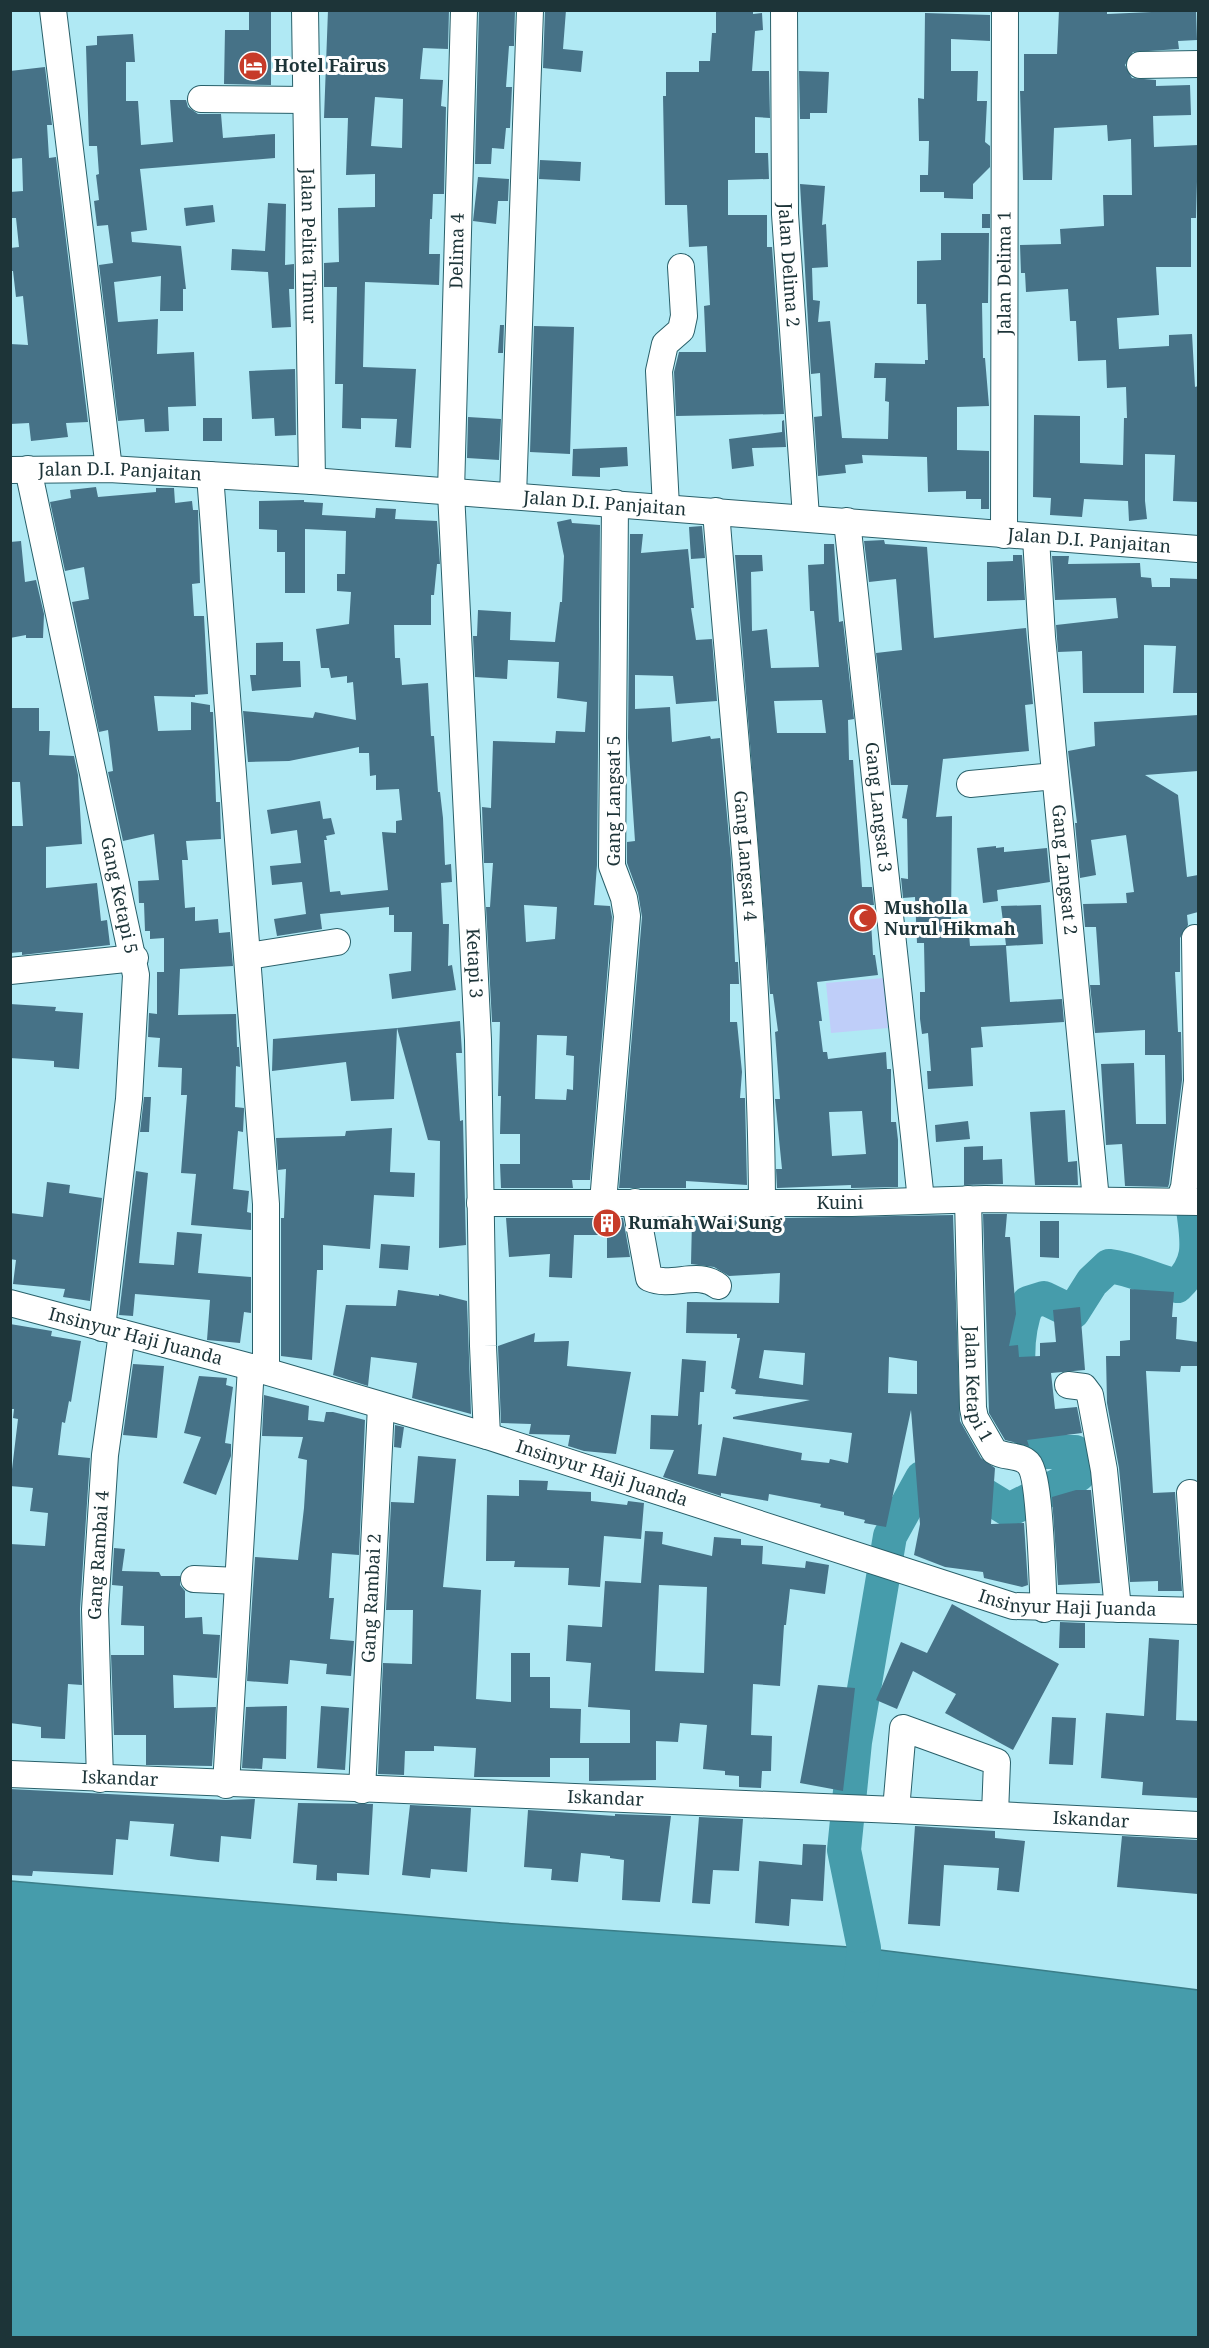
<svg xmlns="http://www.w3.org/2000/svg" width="1209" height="2348" viewBox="0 0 1209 2348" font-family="'Noto Serif',serif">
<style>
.green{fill:#bfcef9}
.water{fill:#469cab;stroke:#3a7d88;stroke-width:1.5}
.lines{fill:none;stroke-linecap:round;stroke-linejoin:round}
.river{stroke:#469cab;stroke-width:34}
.building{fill:#467287;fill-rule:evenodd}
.minor-casing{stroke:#29606a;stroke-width:28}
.minor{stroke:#fff;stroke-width:26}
.labels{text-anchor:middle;stroke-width:6;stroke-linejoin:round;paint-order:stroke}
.poi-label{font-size:18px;font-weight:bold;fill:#1d3438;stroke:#fefefe;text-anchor:start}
.street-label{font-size:18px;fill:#1d3438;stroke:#fefefe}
</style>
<rect width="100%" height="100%" fill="#b0e9f4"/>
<path class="green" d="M884,978L888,1028L831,1033L826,983Z"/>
<path class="water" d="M11,1881L502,1923L864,1948L1198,1990V2337H11Z"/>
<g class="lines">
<path class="river" d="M859,1996L864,1948L844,1850L855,1742L890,1536L922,1478L960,1480L1009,1510L1078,1475L1082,1459L1075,1452H1042L1032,1444C1022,1398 1009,1348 1028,1303L1044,1298L1073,1312L1092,1282L1109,1266C1134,1269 1152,1280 1177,1286C1209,1256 1192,1229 1192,1192C1192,1185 1196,1176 1198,1169"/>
</g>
<path class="building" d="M249,10H271V85L224,84L225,30H249Z
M328,10H449L448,49L423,48L420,79L443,80L441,106L446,107L444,194H433L432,219H430L429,254H440L439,285L365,282L363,367L416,369L411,448L395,447L397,419L361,418V429L342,428L343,384H335L337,287H324V263L339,262L338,208L375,207V174L346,175L348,118H324ZM375,97L403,99L402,148L371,146Z
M479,10H515L514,46H509L506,87H512L510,128H506L504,149L492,148L491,164H475Z
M545,10H566L563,49L583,51L581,72L543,68Z
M716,10H753V14L762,13L763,30L755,31L752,71H769L770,118L755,117V153H768L769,179L728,180V215H767V247H772L784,414L676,416L674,372L679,352H706L704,306L710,305L707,246L689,247L687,205H665L663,96H666V72H699V61H710L712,33H716Z
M1059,10H1107V14L1196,10L1197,40L1178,41L1179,49L1133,52L1125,65L1132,78L1156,80V86L1190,85L1191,115L1153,116L1154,147L1198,145L1196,218H1191V267H1156L1159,315L1117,318L1119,349L1169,346V335L1192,334L1195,387L1198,386V502L1173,501L1175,455L1145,454V501L1147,519L1129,521L1128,501L1084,499L1082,517L1050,515L1051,498L1033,497L1034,415L1080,416V463L1123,465L1124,418H1127L1126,387L1107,388L1106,360L1078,361L1076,321H1070L1068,289L1026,292L1025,273H1021L1020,245L1061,244L1060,229L1104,226L1103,195H1132L1131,139L1108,141L1107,125L1054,128L1052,180H1023L1020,91H1024V54H1057Z
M925,13L990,15V41L951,39V71H978L977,101H987L985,142L990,146V167L973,184V199L944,198V192H920V175H928L929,141H919L918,98L924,99Z
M133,34L135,62H126V101H138L141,145L173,142L170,100H186L188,107L198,114H221L223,138L275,134V158L140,169L147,230L131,232L132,242L181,246L186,289H183V311H160L161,276L114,282L118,322L158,319L157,354L194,352L196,406L168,407L169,431L145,432L144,419L118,421L99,265L113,263L108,225L97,226L94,201L99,200L96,175L99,174L97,146H89L86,46L97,45V36Z
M45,67L52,125H47L49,158L56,157L88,422L66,423L68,437L31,441L29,423L10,424V344L28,345L23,296L16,297L13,271H10V248L19,247L16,218H10V192L23,191L22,158L10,159V71Z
M799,71L829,72L827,113H810V119H800Z
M540,160L581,162L580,181L539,179Z
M478,177L509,179L508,201H498L496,224L473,221Z
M800,184L825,186L822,225L826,224L828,267L812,268L813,300L820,301L818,322L830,321L842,438L888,439L889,402L885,401L886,378H874L875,363L925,364V360H928L926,304H917V261L941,260V233H989L988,303H982L983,358H985L989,406L957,407V450L989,451V509H981V499H966V491L928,492L927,457L862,455L863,463L845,465L846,473L818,476L814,417L822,416L820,373L811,374Z
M268,203L286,204L285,265L294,264V289H289L291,327L272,328L268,272L231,270L232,249L265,251Z
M213,205L215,222L186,226L184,208Z
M982,214H990V228H982Z
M500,325H504L503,353H498Z
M534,326L574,327L570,454L530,452Z
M295,369L296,435L275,436L274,418L252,419L249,371Z
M468,417L501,419L499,460L467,458Z
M203,418H222V441H203Z
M784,420L786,447L752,448L754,466L732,469L729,439L782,432V421Z
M627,447L628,466L600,468V477L572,476L573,449Z
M96,487L98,497L156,492V488H174L175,503L192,501L193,510H198L200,583L192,584L194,616H204L208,694L195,695V697L154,696L158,731L191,730V702L210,705V712H213L216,802H220L221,839L186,841L188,860H182L185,908L195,907V921L218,919L219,933L230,932L233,966L180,969L178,1015L236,1014L237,1047H239L240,1067L236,1066L235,1107L244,1108V1111L243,1132L238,1131L233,1189L249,1191L247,1212L251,1213V1230L191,1225L196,1174L181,1173L187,1095H181L182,1068L158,1067L160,1038L148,1037L149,1013L157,1014V972H164V938L150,939V931H145L144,903H139L138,881L159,880L154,834L123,841L108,772L113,771L108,730L99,732L72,602L89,599L84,567L65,571L50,502L71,498L70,490Z
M304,500V502L323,503L322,515L375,518L376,508L396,509L395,519L437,521L440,564H437L434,595H431V625H394L395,658H400L402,685L428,683L431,736H434L438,792H440L443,818L445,865L451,864L452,882L441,883L443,924H449L448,966L452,965L456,990L392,999L389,974L411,971L412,932H394V915H389V907L320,914L322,929L277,936L274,919L306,914L302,882L272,885L270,866L301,863L297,830L271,834L267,810L320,801L323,819L331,818L335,834L326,836L327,840H324L330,892L340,891L341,895L388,890L382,832L396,833V821L402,820L399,789L376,790V775L370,776L369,753H359V747L289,761L248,762L243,711L313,718L315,712L356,720L353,682L347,683V676L331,678L329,668H321L316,629L349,624L351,592L337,591V574H345L346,531L305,529V593H285V552H277V530L259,529V501Z
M571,519L572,523L600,525L597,865L594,905L610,906L612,917L590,1180H572L573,1188H501L500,1164H520V1134H500L501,1096H498L500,1022H492L486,907H490L493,863H484L482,807L491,808L493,741L555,743L556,731L585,732L587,702L557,698L559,662L508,660L507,679L475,677L473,636H477L478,610L511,612L510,640L555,642L560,602H562L564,556L557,522ZM524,905L557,907L555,939L526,942ZM537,1035L567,1036L566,1055L574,1056L573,1090L567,1089L566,1100L535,1099Z
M702,526L705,558L691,559L689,527Z
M630,534H643L641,553L688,549L694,608H691L696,640L712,639L717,701L676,704L673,676L635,675V709L670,707L672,742L710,736L711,739L720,738L731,859L735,962H738L739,984H730V1022H737L742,1072L740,1098H745L747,1185L686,1181V1188H619L642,917L638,893L627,863V842L635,841L628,738Z
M884,540L885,544L927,547L934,638L1026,628L1033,704L1025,705L1029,751L943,759L936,817L952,816L951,924L968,922L970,946L1006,945L1001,906L1041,905L1043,944L1006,946L1010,1002L1062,999L1064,1022L981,1027L983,1047L971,1048L973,1086L928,1089L927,1071H931L928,1033L922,1034L920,1019V992H925L924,943H917L915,897L903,898L901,878L908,879L907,819L902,818L908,785H891L876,653L902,650L896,579L869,582L864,541Z
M21,541L25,582L36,580L44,614L43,638H26V635L10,638V542Z
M824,544H834L839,622L843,621L854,719L848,720L849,760H853L862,887H872L874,905H870L873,955H875L878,975L817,982L822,1021H819L823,1052H827L828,1059L886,1052L887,1069H891V1122H896L898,1140V1187L851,1188V1185L777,1188L776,1169H782L775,1099H780L775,1032L778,1031L773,994H770L735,555H762L763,571L751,572L752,631L767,629L771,668L819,667L814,611H810L808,565L824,564ZM822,700L826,733H777L774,701ZM862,1111L866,1154L832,1156L829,1112Z
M1013,555H1022L1025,600L987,601V562L1013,561Z
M1052,556H1069L1068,564L1140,563L1141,577L1151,578L1152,587H1170V578L1198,579V693H1173L1176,646L1144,645V693H1083L1082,651L1058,652L1056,625L1118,618L1116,598L1055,600Z
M283,642V661H300L301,687L252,691L250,675H256V643Z
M10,708H39V731H50L49,755L74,756L78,775L82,844L46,847V888L97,883L101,921L107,920L110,945L22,955V952L10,953V826H23L20,782H10Z
M1198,715V771L1145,775L1178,795L1187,877L1198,875V912L1187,915L1188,925L1180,938V972H1175L1178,1032H1181L1182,1080L1169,1184L1168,1187L1125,1186L1122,1144L1106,1145L1101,1064L1134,1063L1136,1124H1166L1165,1055H1145V1030L1095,1033L1090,985H1100L1096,927H1085L1083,904L1127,903L1126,893L1134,892L1126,835L1091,840L1096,875L1080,878L1075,823H1077L1068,751L1095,746L1094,722Z
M996,846V848L1004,847V852L1047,848L1050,882L997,890L998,901L983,903L977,848Z
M10,1004L56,1007L55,1011L83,1013L79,1069L54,1067V1061L10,1058Z
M460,1021L462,1053H456L460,1121L463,1120L466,1245L439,1248L440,1141L428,1140L397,1028Z
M397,1028L394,1099L351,1101L346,1062L272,1071L273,1039Z
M144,1097H151L149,1132H140Z
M1065,1110L1068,1162L1077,1161L1078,1185H1035L1030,1112Z
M968,1121L970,1139L936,1142L935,1125Z
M392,1128L390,1172L415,1173L414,1197L374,1195L370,1249L323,1245V1270H317L312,1360L281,1356V1218H284L286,1169L278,1170L276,1138L345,1136L346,1131Z
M983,1146V1160L1002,1159L1003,1184L964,1185V1147Z
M136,1171L148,1173L139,1263L174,1265L177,1232L202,1234L198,1273L251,1277V1313L244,1312L240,1343L207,1340L210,1300L135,1294L133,1316L119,1315Z
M47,1182L70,1185L69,1193L102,1198L90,1301L63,1297L65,1289L13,1284L16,1260L10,1259V1213L43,1217Z
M983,1214H1007L1005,1237H1010L1016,1314L1009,1346L1018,1345L1019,1357L1040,1356V1343L1056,1342L1053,1310L1080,1307L1085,1370L1051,1373L1055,1409L1077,1407L1082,1433L1027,1440L1029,1446L1005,1440L989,1413Z
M953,1215L960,1421L981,1458L995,1468L991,1524L1024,1523L1028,1585L1022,1587L984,1578L983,1572L945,1567L914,1555L920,1524L911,1410L886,1527L864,1523L865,1520L844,1515V1512L820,1507L821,1504L769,1494L768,1501L721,1493V1496L663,1477L674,1450L650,1449L651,1415L678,1416L682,1359L706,1361L704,1392H700L698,1425L702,1424L698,1474L716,1476L723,1437L802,1453L801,1460L829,1463L830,1459L848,1463L852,1433L733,1419V1417L810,1400L735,1394L736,1390L731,1388L740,1338H737V1334L686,1333L687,1302L779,1303L780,1273L729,1276L714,1267L691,1264L692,1220L781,1221V1218ZM764,1350L805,1353L803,1385L759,1378ZM889,1357L917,1361V1394L888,1393Z
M506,1218H623L630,1257L607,1258V1235H574L572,1278L549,1277L550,1254L509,1257Z
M653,1218H685V1224L654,1223Z
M1040,1221H1059V1258L1040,1257Z
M381,1244L410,1246L408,1270L379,1268Z
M1130,1289L1174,1292L1172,1317H1177L1176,1339L1198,1342V1366H1181L1180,1372L1146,1371L1153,1493L1175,1492L1182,1591H1158V1581L1130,1582L1119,1468L1107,1403L1106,1356H1120V1341L1130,1340Z
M398,1290L439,1296V1294L467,1301L471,1414L412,1398L417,1363L371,1357L368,1386L333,1375L346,1305L396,1306Z
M10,1324L52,1331L51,1336L81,1341L71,1402L69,1401L65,1423L62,1422L58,1455L90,1458L80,1609L82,1685L68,1684L65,1739L41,1738V1727L10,1723V1544L45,1546L48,1513L30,1511L33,1488L10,1486L18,1419L13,1418L14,1409H10Z
M535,1333L534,1342L569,1341L567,1366L631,1372L616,1454L584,1451L568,1446L570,1435L529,1434L531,1424L501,1423L498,1346Z
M133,1364L164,1366L157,1438L123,1435Z
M199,1376L227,1378L226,1385L233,1387L225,1443L231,1444V1456L216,1495L183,1483L201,1437L184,1433Z
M264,1395L309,1406L308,1420L324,1422L326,1412H333L365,1420L359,1555L332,1553L329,1598H334L330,1639L354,1641L351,1676L326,1674L327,1664L290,1660L288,1684L247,1681L255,1557L298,1560L304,1508L307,1460L298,1458L303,1437L262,1436Z
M395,1425L404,1427L401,1448L394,1447Z
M418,1456L456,1459L443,1587L481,1590L476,1699L511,1702V1653H530V1677H550V1708L581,1709L580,1743H630V1710L588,1707L591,1663L566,1661L568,1625L602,1627L605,1581L641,1583L645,1531L663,1532L662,1544L712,1556L714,1537L741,1539V1545L763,1546L762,1564L805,1568L806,1561L829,1565L825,1594L790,1589L786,1625H784L780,1686L753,1684L751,1735L772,1736L771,1771H762L761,1788L739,1787V1776L725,1775V1771L703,1769L707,1725L680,1723L678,1742L656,1741V1780L589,1781V1758H550V1777H474L476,1748L434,1746V1751H405L404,1775L378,1774L383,1663L412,1664L413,1610H386L391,1502L414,1503ZM659,1585L707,1587L704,1673L655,1671Z
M519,1480L548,1481L547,1490L591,1492V1501L627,1505L628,1501L644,1503L641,1539L604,1536L600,1587L568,1585L569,1568L514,1567L515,1561H486L487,1495L519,1496Z
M1076,1490H1091L1100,1583L1058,1585L1052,1497Z
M114,1548L125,1549L122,1571L159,1572L161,1576H180V1585L185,1591V1618L202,1617L203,1634L220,1635L217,1678L173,1675L174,1708L216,1707L212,1766L146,1765V1735H114L111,1655H144V1626L121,1625L123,1586L112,1585Z
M952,1604L1059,1664L1013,1750L945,1713L956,1694L913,1671L897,1709L876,1700L901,1642L927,1653Z
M1060,1622L1085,1623V1648H1059Z
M1149,1638L1179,1640L1176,1720L1198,1721V1798L1142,1795L1143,1782L1101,1778L1106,1713L1144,1716Z
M818,1685L855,1688L843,1791L800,1783Z
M287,1706L286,1759L263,1758L262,1769L242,1768L246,1707Z
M321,1706L349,1708L345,1770L317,1768Z
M1052,1717L1076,1718L1073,1765L1049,1764Z
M10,1789L226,1800L255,1799L251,1839L221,1836L219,1862L198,1860L170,1856L174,1824L130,1821L128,1840L116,1839L113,1875L33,1871L32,1876L10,1875Z
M298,1803L373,1804L369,1875L337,1873V1881L316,1880L317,1865L293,1863Z
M410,1805L471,1808L467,1872L431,1869L430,1878L402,1875Z
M528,1810L615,1816V1814L671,1816L660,1902L622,1900L624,1860L610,1858V1856L581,1853L578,1882L551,1880L552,1869L524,1867Z
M699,1817L743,1819L739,1871L713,1870L710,1904L692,1903Z
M915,1826L995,1831V1838L1025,1841L1019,1892L997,1890L999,1868L944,1865L940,1926L908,1924Z
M1122,1836L1198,1840V1894L1117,1887Z
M803,1844L826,1845L823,1901L791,1899L789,1926L755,1923L759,1861L802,1865Z"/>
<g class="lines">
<g class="minor-casing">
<g id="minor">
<path d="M53,10L109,469"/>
<path id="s1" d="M305,10L312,481"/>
<path id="s2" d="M464,10L451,492L478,1040L483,1346L487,1436"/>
<path id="s3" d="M784,10L785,214L806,517"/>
<path d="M1140,65L1198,64"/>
<path d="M201,99L306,100"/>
<path id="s4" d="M28,469L136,975L129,1099L102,1328"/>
<path id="s5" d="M10,470L109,469L312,481L1198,549"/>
<path d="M210,475L266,1204V1371"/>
<path d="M513,496L530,10"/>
<path d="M666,507L659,371L665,344L681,330L684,316L681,267"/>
<path id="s6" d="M716,511C734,741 761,970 762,1202"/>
<path id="s7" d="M847,521L921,1200"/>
<path id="s8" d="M1004,535L1005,10"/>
<path id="s9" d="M1036,538L1042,637L1096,1200"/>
<path d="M970,784L1055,776"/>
<path d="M248,956L337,942"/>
<path d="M10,971L135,958"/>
<path id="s10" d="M968,1199L973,1408L975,1418L994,1451C1004,1458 1019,1454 1028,1463C1041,1476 1042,1584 1044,1609"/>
<path d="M1179,1201L1184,1187L1197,1081L1195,938"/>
<path d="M603,1202L627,916L624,898L612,866L615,503"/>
<path d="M635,1202L649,1278C672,1288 698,1270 718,1286"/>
<path id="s11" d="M480,1203H852L985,1199L1198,1202"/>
<path id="s12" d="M10,1303L251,1367L487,1436L1013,1606L1198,1611L1190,1493"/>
<path d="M1068,1385L1084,1387L1090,1395L1104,1470L1118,1609"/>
<path d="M194,1579L238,1581"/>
<path id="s13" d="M10,1774L896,1810L1198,1825"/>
<path id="s14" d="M100,1779L95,1610L105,1455L122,1333"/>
<path d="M226,1785L251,1367"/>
<path id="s15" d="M362,1790L381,1406"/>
<path d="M896,1810L903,1728L997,1762L995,1814"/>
</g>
</g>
<use href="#minor" class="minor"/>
</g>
<defs>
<g id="hotel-disc" transform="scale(1.5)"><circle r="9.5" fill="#c73b29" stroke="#fefefe"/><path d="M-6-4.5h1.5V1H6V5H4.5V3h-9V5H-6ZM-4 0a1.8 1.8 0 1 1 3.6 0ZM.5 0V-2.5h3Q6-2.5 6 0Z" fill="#fff"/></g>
<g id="mosque-disc" transform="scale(1.5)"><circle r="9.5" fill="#c73b29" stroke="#fefefe"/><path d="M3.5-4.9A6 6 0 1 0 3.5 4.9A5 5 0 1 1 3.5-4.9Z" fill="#fff"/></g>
<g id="building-disc" transform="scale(1.5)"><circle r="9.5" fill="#c73b29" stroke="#fefefe"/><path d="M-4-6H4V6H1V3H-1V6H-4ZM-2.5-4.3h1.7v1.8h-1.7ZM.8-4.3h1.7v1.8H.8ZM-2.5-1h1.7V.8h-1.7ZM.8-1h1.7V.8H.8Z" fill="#fff"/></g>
</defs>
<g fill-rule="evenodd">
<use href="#hotel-disc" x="253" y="66"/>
<use href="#mosque-disc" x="863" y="918"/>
<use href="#building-disc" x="607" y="1223"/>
</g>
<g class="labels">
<g class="poi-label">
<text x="274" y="72">Hotel Fairus</text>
<text x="884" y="914">Musholla<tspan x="884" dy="21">Nurul Hikmah</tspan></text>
<text x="628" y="1229">Rumah Wai Sung</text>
</g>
<g class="street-label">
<text dy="6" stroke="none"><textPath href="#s1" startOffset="236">Jalan Pelita Timur</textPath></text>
<text transform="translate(457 251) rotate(-89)" y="6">Delima 4</text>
<text dy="6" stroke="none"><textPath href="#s3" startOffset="255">Jalan Delima 2</textPath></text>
<text dy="6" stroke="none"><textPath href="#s8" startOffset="262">Jalan Delima 1</textPath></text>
<text dy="6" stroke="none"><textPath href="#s5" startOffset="110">Jalan D.I. Panjaitan</textPath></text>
<text dy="6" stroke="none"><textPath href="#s5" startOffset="596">Jalan D.I. Panjaitan</textPath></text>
<text dy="6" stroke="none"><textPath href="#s5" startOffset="1082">Jalan D.I. Panjaitan</textPath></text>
<text transform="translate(614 801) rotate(-90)" y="6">Gang Langsat 5</text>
<text dy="6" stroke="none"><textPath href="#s7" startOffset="288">Gang Langsat 3</textPath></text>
<text dy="6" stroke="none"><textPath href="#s6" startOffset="346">Gang Langsat 4</textPath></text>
<text dy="6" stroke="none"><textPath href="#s9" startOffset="333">Gang Langsat 2</textPath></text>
<text dy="6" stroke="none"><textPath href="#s4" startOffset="436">Gang Ketapi 5</textPath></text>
<text dy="6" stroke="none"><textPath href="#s2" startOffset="954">Ketapi 3</textPath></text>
<text dy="6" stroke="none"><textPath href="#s11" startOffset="360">Kuini</textPath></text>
<text dy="6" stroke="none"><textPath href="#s12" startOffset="130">Insinyur Haji Juanda</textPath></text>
<text dy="6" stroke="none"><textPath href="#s10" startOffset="186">Jalan Ketapi 1</textPath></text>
<text dy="6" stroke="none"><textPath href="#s12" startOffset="616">Insinyur Haji Juanda</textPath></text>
<text dy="6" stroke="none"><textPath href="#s14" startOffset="224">Gang Rambai 4</textPath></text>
<text dy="6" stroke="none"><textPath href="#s15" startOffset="192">Gang Rambai 2</textPath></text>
<text dy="6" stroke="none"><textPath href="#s12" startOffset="1102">Insinyur Haji Juanda</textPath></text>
<text dy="6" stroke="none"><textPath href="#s13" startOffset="110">Iskandar</textPath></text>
<text dy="6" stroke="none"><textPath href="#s13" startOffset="596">Iskandar</textPath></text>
<text dy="6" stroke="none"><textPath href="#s13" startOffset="1082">Iskandar</textPath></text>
</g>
</g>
<rect width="1209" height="2348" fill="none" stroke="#1d3438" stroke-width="24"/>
</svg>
